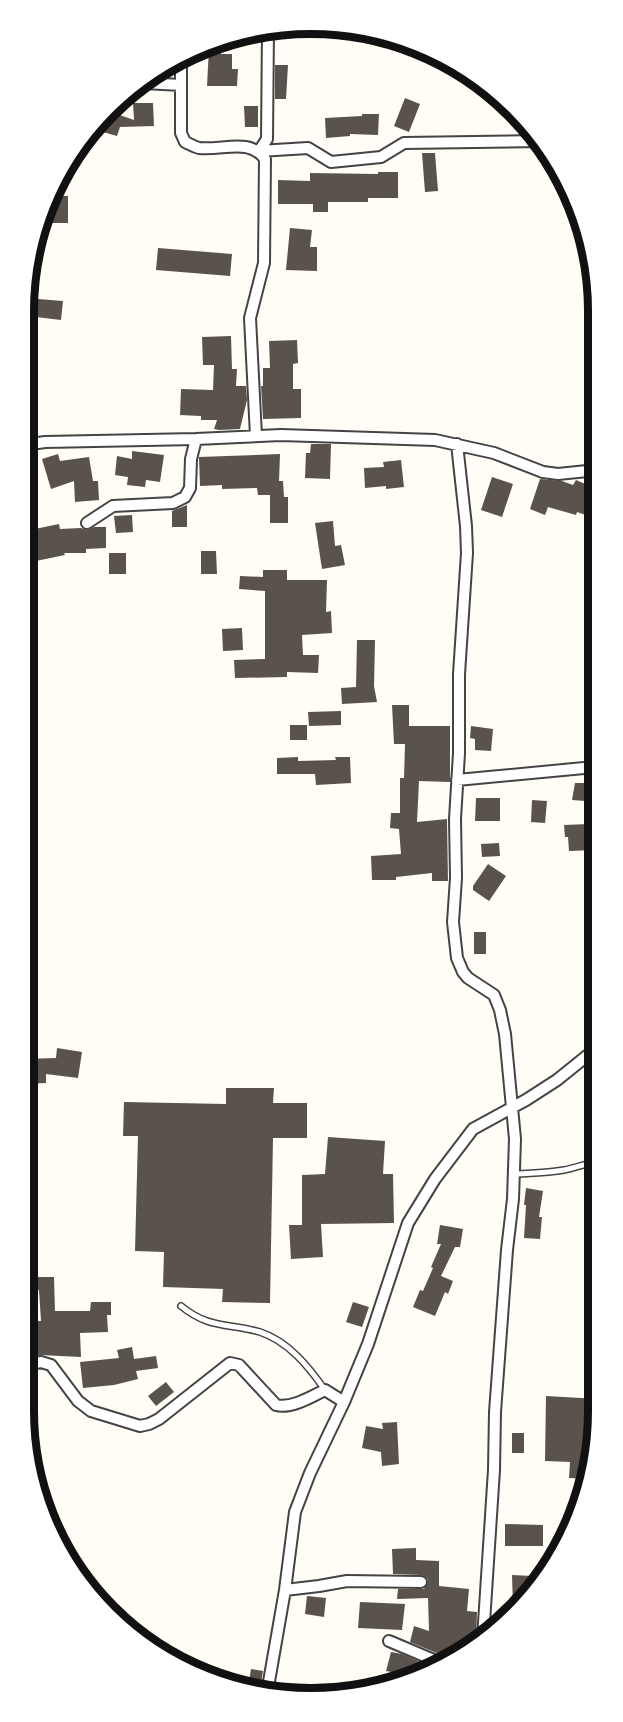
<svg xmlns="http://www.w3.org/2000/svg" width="623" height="1722" viewBox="0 0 623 1722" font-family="Lora,serif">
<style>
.building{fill:#5a524d}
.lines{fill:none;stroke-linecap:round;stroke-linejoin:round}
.lane-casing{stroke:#444;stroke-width:8}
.street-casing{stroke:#444;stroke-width:14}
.lane{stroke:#fff;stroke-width:5}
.street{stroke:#fff;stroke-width:10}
.rim{fill:none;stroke:#111;stroke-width:8}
</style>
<rect width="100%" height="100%" fill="#fffdf5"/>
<path class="building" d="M220,45L221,54H232V69H238L237,86H207L209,48Z
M275,65H288L286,99H275Z
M405,98L420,104L409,132L394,126Z
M133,103H153L154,126L120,127L117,136L92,129L111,112L134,120Z
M244,106H258V127H245Z
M362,114H379L378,135L350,134V136L326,138L325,118L362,116Z
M422,153H435L438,191L425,192Z
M549,155L559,168L564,176H549Z
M378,172H398V198H368V202H328V212H313V204H278V180L310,181V173L378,174Z
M54,196H68V223H46V212Z
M290,228L312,230L310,247H317V271L286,270Z
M158,248L232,254L230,276L156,270Z
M38,299L63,301L61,320L36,317Z
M231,336L232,369H237L236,386H246L247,400L240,429L219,430L214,429L217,420H201V416L180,415L181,389L213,390L214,365H203L202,337Z
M297,340L298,363L293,364V389H301V418L263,419L261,386H263V368H270L269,341Z
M311,444H331L330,479L305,478L306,453H310Z
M132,451L164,455L160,482L146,480L145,487L127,485L128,477L115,475L117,456L132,459Z
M58,454L60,461L89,457L93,481H98L99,500L75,502L74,481L51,489L42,459Z
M280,454L279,481H283L284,497H288V523H270V495H258L257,488L222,489V485L200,486L199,457Z
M401,460L404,487L386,489V486L365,488L364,468L384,467L383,462Z
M492,477L513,484L502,517L481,510Z
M540,479L562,481L573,485L576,480L597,489V519L577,512L576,515L548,507L545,515L530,509Z
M187,505V527H172V511Z
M132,515L133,532L116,533L114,516Z
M333,521L335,546L341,545L345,565L322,569L315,523Z
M59,524L60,529L81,528L87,530L94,527H106V548L86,549V553H64L65,555L31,562L25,531Z
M201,551H216L217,574H201Z
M109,553H126V574H109Z
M263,570H287V580H327L326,612L331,611L332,633L302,635L303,655H319L318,673L287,672V677L235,678L234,660L265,659V591L239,589L240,576L263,577Z
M242,628L243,650L223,651L222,629Z
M357,640H375L374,686L377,702L342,704L341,688L356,687Z
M392,705H409V726H450V782L419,781L417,822L447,819L448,881H432V873L396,877V880H372L371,856L401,854L399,829L390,828L391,813H400V778H404L405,744H394Z
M341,711V725L309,726L308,712Z
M290,725H307V740H290Z
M471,726L493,729L491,751L475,750V739L470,738Z
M298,757V761L336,760L335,757H350L351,783L316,785L315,774H277V758Z
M575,783H598L597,800L585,799V801L572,800Z
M476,798H500V821H475Z
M532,800L547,801L545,823L531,822Z
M589,824V837H594L595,850L569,851L568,837H565L564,825Z
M499,843L500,856L482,857L481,844Z
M488,864L506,876L489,901L473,890V886Z
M474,932H486V954H474Z
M57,1048L82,1052L78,1078L46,1074V1083L24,1084V1059L56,1058Z
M226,1088H274L273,1103H307V1138H273L270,1303L222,1302L223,1289L163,1287L164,1252L135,1251L138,1136H123L124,1102L226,1104Z
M328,1137L385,1141L383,1174H393L394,1223L321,1224L323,1257L291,1259L289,1225H302V1175L325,1174Z
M526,1188L543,1191L539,1217H542L540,1239L524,1238L526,1205H524Z
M440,1225L463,1229L460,1247H455L441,1276L453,1281L448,1294L445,1292L435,1316L413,1307L420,1290L423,1291L433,1268L431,1267L441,1244H437Z
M38,1263V1277H54L55,1311H90L91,1302H111V1315H107L108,1332L80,1333L81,1357L40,1355L24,1356V1341H30V1321H41L39,1290L24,1291V1264Z
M353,1302L369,1307L362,1327L346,1322Z
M132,1347L134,1359L156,1356L158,1368L136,1371L138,1379L114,1385L83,1388L80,1362L119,1358L117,1350Z
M166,1382L174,1392L156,1406L148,1396Z
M546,1396L599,1399L590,1479L569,1478L570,1462L545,1461Z
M397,1422L399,1464L382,1466L381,1452L362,1448L366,1426L383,1429L382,1423Z
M512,1433H524V1453H512Z
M505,1524L543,1525V1546H505Z
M416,1548V1560L439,1561V1586L469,1589L467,1611L477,1612L476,1645L472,1649L448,1660L444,1656L410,1642L414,1626L429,1631L428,1598L397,1599L398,1589H424L428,1582L427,1578L422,1575L393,1574L392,1549Z
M512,1575L533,1576V1580H541L513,1607Z
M307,1596L326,1598L324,1617L305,1614Z
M360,1602L405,1604L402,1630L358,1628Z
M391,1652L402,1654L432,1667L413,1676L386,1671Z
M251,1669L263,1671L260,1689L248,1688Z"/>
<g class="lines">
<g class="lane-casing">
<path id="lane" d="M514,1174C531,1173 548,1173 564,1170C576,1168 586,1163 598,1162
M181,1306C209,1329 228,1323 260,1332C288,1341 309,1367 325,1390"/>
</g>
<g class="street-casing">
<path id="street" d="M181,58V133L185,142C190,144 194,147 199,148C222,151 249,137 265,159L264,263L250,318L256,436
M144,83L181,85
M259,151L308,148L331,162L381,157L404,143L540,141
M259,151L267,139L268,29
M457,444L466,526L467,553L459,674V753L455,819L456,878L453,922L457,958L463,972L468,978L494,995L500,1010L505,1034L515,1139L513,1199L507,1250L495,1412L494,1470L483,1638
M24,445L45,442L196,439L281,435L435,440L494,453L543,472L558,474L597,470
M87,523L113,506L173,503L185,497L190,488L191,459L196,439
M457,780L584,768L592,766L598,761
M24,1365L41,1362L51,1365L78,1401L91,1411L140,1426L149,1424L159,1419L230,1363L239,1365L276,1405C291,1409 311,1397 325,1390L344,1402
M285,1590L319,1586L347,1581L421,1582
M389,1641L441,1663
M267,1693L285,1590L295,1512L310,1473L344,1402L368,1344L408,1223L435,1179L473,1129L526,1100L557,1080L598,1047"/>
</g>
<use href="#lane" class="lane"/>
<use href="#street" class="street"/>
</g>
<path d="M0 0H623V1722H0ZM311 34H311A277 277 0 0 1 588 311V1411A277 277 0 0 1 311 1688H311A277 277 0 0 1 34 1411V311A277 277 0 0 1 311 34Z" fill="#fff" fill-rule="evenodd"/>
<path class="rim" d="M311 34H311A277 277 0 0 1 588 311V1411A277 277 0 0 1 311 1688H311A277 277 0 0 1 34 1411V311A277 277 0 0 1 311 34Z"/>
</svg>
